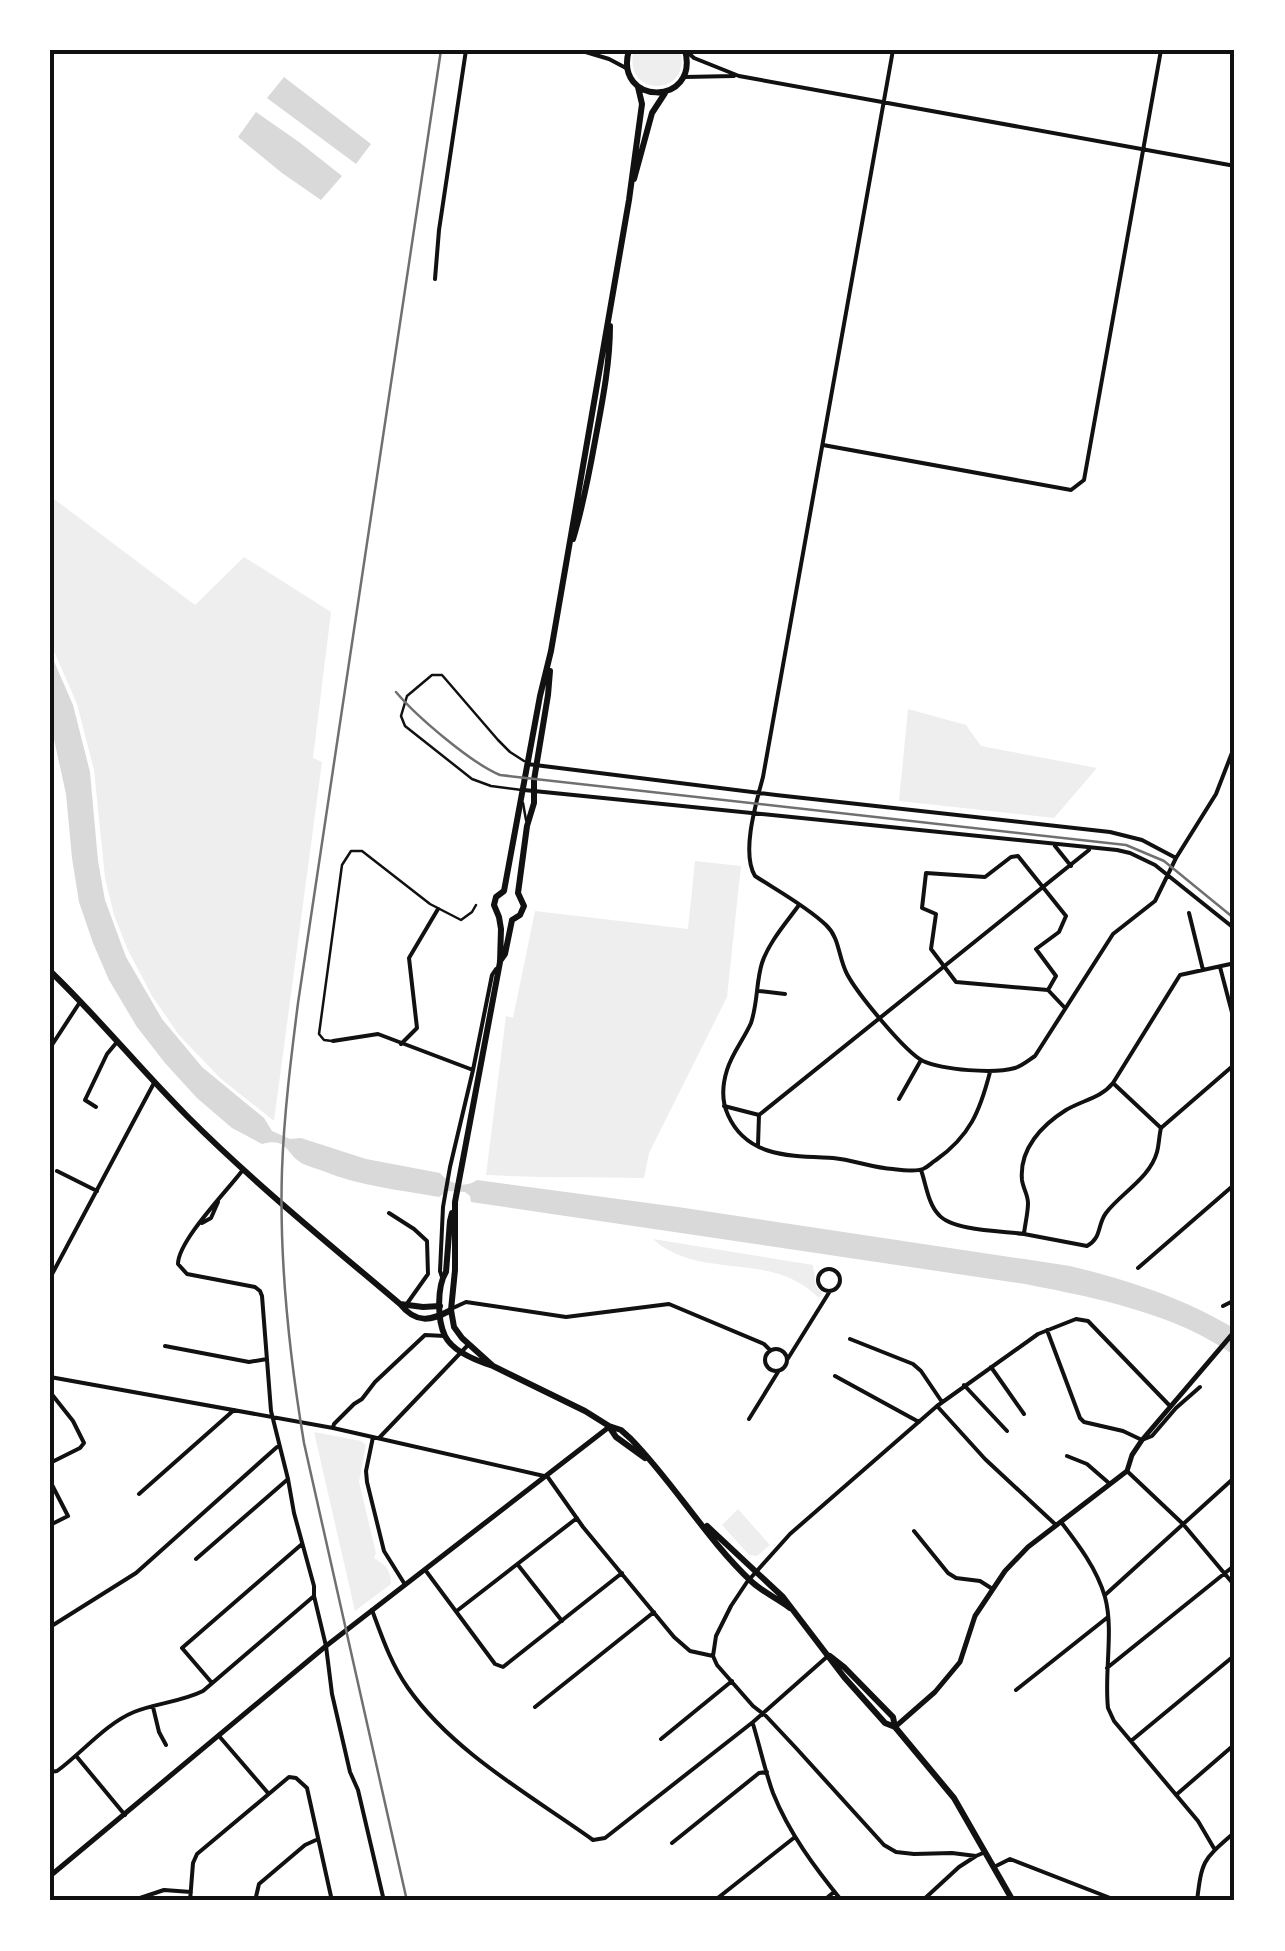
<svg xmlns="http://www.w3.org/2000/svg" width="1285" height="1951" viewBox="0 0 1285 1951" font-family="'Space Grotesk',sans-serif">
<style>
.green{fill:#eee}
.water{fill:#d9d9d9}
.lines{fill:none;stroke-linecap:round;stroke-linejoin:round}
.service{stroke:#111;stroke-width:2.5}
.pedestrian{stroke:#111;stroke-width:4}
.minor{stroke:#111;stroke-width:4}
.tertiary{stroke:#111;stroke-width:5}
.secondary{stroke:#111;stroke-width:6}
.tram{stroke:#707070;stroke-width:2.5}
.rail{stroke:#707070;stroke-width:2.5}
.neatline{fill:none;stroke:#111;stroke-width:4}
</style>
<rect width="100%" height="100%" fill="#fff"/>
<path class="green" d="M634,50H680C693,98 621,98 634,50Z
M50,496L195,605L244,557L331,612L313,758L322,762L274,1121L220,1078L179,1035L152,996L127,948L114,915L105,878L94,770L77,704L50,642Z
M908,709L966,725L981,746L1097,768L1054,818L899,801Z
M695,861L741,866L727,997L649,1153L644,1178C591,1177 539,1178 486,1175L506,1016L513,1018L535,911L688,929Z
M653,1239L813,1265L816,1286L822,1293L819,1298C770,1249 700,1282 653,1239Z
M314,1432L361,1441L366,1445L359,1482L376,1553L374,1558C385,1565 391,1569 391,1584L355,1611Z
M738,1509L770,1545L757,1556L749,1555L722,1525Z"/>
<path class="water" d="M284,77L371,144L356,164L267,98Z
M256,112L299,142L342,176L321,200L282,173L238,137Z
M50,652L73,705L90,772L98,861L105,900L126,957L162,1019L202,1067L264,1118L272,1131L290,1139L301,1138L366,1159L440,1173C449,1184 465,1189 477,1180L678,1207L1070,1266C1128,1280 1184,1298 1235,1329V1356C1175,1313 1096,1298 1025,1284L471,1202L470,1196L465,1192L447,1191L439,1197C400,1190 360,1186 323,1171C316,1168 306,1166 300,1162C286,1153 287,1137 262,1144L232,1128L197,1098L165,1063L137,1027L109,980L93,943L79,902L72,858L66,794L50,721Z"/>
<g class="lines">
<path class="service" d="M522,790L491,786L472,779L405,726L401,716L407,696L432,675H442L498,740L510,752L524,761
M523,803L526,820
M332,1041L324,1040L319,1034L342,865L351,851H362L430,904L461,920L472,912L476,905"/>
<path class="pedestrian" d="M1055,846L1071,866
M401,1044L417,1028L409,958L438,909
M724,1106L759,1115L1089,850
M758,1145L759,1115"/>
<path class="minor" d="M579,50L609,59L626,68
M685,50L694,58L739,76L1235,166
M893,50L763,777C756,803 741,853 755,876C778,891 806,906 826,925C840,938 838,957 847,974C857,993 905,1052 923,1061C943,1070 994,1074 1015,1068C1022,1066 1029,1060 1035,1056L1113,934L1155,901L1176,858L1216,794L1235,745
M684,77L734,76
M435,279L439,230L466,50
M823,445L1071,490L1084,480L1161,50
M527,764L776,795L1110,832L1142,840L1176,858
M524,790L1117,850L1130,853L1155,865L1235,929
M799,905C786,923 769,942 762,963C756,982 758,1002 751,1023C744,1039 732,1053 727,1070C722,1086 721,1100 728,1115C747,1158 792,1156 833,1158C854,1160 873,1168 893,1169C901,1170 915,1172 923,1169C928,1167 931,1163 936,1160C970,1136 980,1111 990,1072
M1189,913L1203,970
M1220,967L1235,1024
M1048,990L1056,976L1036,949L1059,932L1066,916L1018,856L1011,857L985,877L926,873L922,908L936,914L931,949L956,982L1048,990L1065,1008
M759,991L785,994
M333,1041L378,1034L473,1070
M50,1048L80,1002
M1113,1083L1180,975L1235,963
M899,1099L921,1060
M96,1107L85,1100L107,1054L117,1042
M1161,1128L1235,1064
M921,1170C926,1184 928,1204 939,1215C953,1231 1002,1231 1024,1234C1025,1224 1028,1213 1028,1203C1028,1195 1023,1188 1022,1180C1019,1149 1042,1125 1066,1110C1083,1100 1101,1098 1113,1083L1161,1128C1159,1136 1159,1145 1157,1152C1150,1178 1121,1193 1106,1213C1097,1225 1102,1238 1087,1246L1024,1234
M57,1171L97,1191
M242,1171C226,1192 178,1241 178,1264L187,1274L255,1287L260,1291L262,1296L271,1411L288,1479L294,1513L314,1586V1596L326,1646L332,1694L350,1772L358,1790L384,1901
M389,1213L414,1229L427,1241L428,1274L406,1305
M202,1223L211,1218L218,1202
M1138,1268L1235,1184
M818 1280a11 11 0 1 1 22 0a11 11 0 1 1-22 0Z
M442,1277L440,1271L443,1207L450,1167L473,1070L492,975L496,969
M50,1278L154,1083
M1223,1306L1235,1300
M453,1308L466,1302L566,1317L669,1304L764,1344L770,1350
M1047,1330L1080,1418L1084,1422L1123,1431L1142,1440L1152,1436L1176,1408L1200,1387
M850,1339L913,1364L921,1371L942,1402
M165,1346L249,1362L267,1359
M765 1360a11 11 0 1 1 22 0a11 11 0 1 1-22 0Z
M787,1360L830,1291
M991,1367L1024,1414
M835,1376L919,1422
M50,1377L333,1428L544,1476
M964,1385L1007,1431
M50,1392L73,1421L84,1443L80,1448L50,1463
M937,1406L985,1459L1056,1525
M749,1419L778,1372
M333,1428L334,1424L354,1404L362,1399L375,1382L425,1335L445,1336
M373,1437L366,1471L367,1482L384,1551L404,1583
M379,1438L468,1345
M1067,1456L1087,1464L1110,1484
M1127,1471L1183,1524L1235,1586
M547,1476L583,1527L674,1637L690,1651L713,1656
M50,1481L68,1516L50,1525
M139,1494L234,1410
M1061,1522C1078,1544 1097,1569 1105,1597C1114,1630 1104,1673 1108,1708L1114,1721L1198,1821L1215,1850
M914,1531L948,1573L956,1578L980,1581L991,1588
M196,1559L288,1479
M518,1565L562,1621
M426,1571L495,1664L503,1667L622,1573
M1105,1595L1235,1477
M372,1610C382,1637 391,1664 408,1688C453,1752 530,1795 593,1840L605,1838L753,1722L829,1655
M458,1610L577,1518
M50,1627L136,1573L277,1447
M1107,1668L1235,1565
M212,1683L182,1648L302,1544
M1016,1690L1108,1617
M153,1707L159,1732L166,1745
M535,1707L654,1612
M753,1724C760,1747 765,1771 773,1793C789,1833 815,1868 842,1901
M219,1736L268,1793
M661,1739L732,1681
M1131,1741L1235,1655
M77,1757L125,1815
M50,1772L57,1771C82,1753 105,1724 134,1712C156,1703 181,1702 203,1691L314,1596
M1176,1795L1235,1744
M672,1843L759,1773L767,1772
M983,1853L976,1856L952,1853L914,1854L896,1852L884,1845L796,1748L766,1716L753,1706L717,1665L713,1656L716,1636L731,1606L747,1582L790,1534L937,1406L1038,1334L1076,1319L1088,1321L1170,1406
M994,1867L1010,1859L1118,1901
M140,1898L164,1890L191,1892
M190,1901L193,1863L197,1854L289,1777L296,1778L307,1788L332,1901
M255,1901L259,1884L305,1845L316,1840
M714,1901L795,1837
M823,1901L834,1892
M922,1901L959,1867L976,1856
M1197,1901C1202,1859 1203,1860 1235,1832"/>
<path class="tertiary" d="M895,1727L935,1692L960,1662L975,1616L1005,1571L1028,1547L1127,1471L1132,1455L1142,1440L1235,1331
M50,1876L326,1646L609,1427"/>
<path class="secondary" d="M629,50C613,106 700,107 685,50
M634,179L652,113L665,93
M573,539C583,507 589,474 595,441C602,403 610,364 610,326
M500,961L505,954L512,920L520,915L524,906L518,893L527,826L534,803V780L548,695L550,671
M50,971C98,1017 140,1069 187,1116C254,1183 328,1243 400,1304C416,1324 431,1321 451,1310
M452,1213L450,1221L446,1272C437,1286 437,1320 445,1336C453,1352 477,1361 493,1366L585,1411L609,1426L621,1430L631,1439C674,1483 707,1540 752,1582C763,1592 778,1599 790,1608
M400,1304L423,1307L440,1306
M493,1366L462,1338L454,1327L451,1310L455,1270V1202L500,962L501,929L499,917L494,905L496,897L504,891L540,696L551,651L629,200L642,104L638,87
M610,1428L616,1437L645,1458
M707,1526L783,1597L844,1677L885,1723L895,1727L954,1798L1013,1901
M830,1656L844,1667L893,1717L895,1727"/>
<path class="tram" d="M396,692C416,716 471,763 500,775L1126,845L1164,861L1235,919"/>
<path class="rail" d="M407,1901L304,1443C289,1353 279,1262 282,1170C284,1114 291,1058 298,1003L441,50"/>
</g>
<rect width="1285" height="1951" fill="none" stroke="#ffffff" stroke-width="105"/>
<rect x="52" y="52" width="1180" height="1846" class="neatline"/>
</svg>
